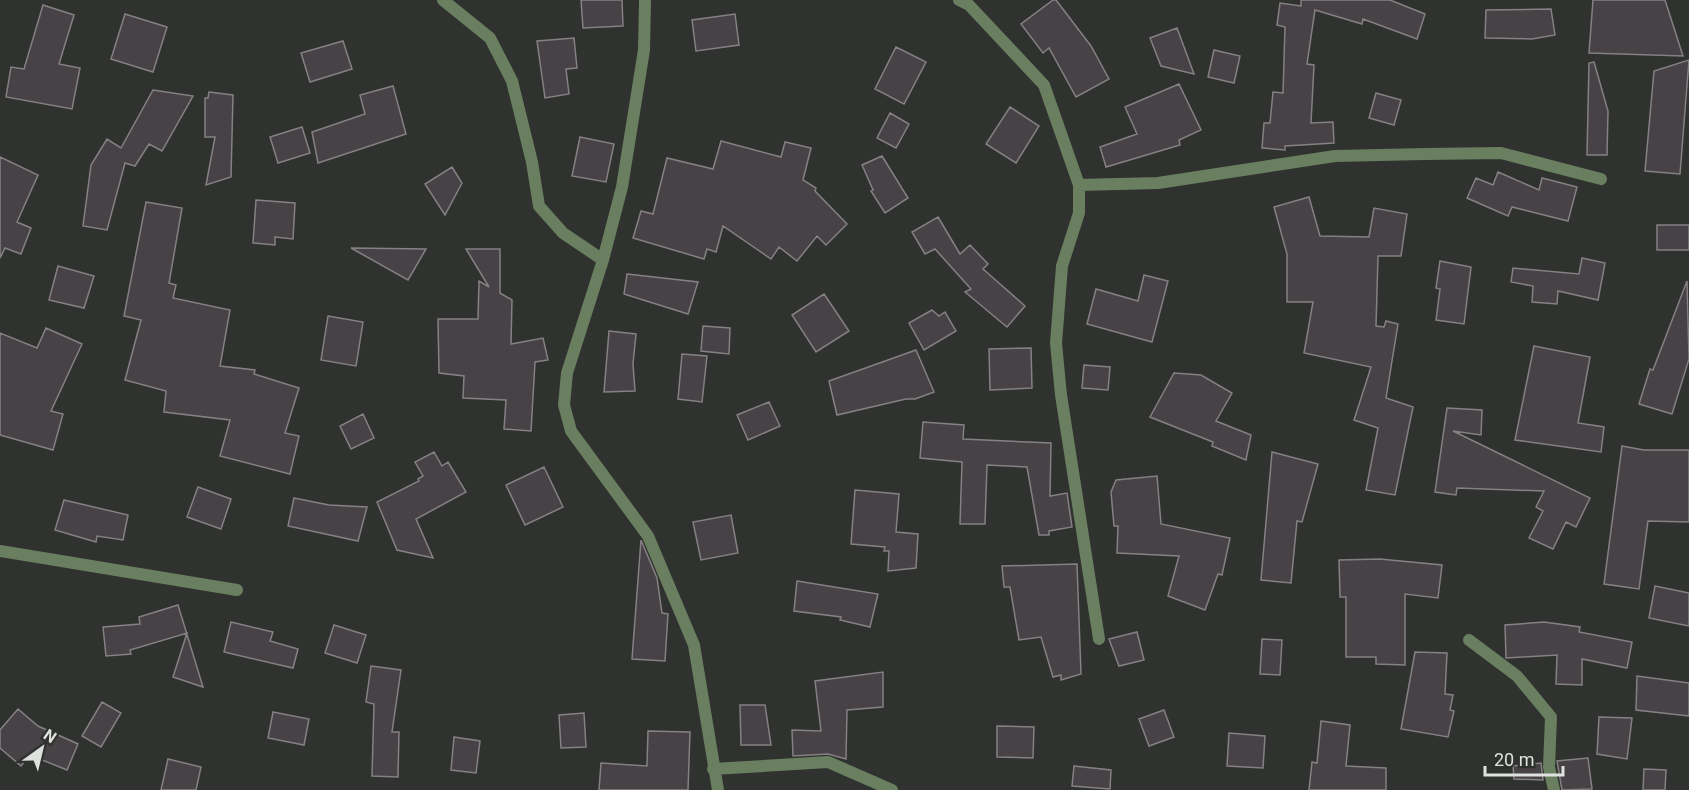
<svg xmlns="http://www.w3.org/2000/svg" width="1689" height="790" viewBox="0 0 1689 790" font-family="Roboto,sans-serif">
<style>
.building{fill:#464245;stroke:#858084;stroke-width:1.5}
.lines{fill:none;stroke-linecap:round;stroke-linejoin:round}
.street{stroke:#697f60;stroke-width:12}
</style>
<rect width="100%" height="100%" fill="#2f322e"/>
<path class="building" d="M581,0H622L623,26L583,28Z
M1053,0H1056L1091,46L1109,79L1076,97L1049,48L1043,53L1021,24Z
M1301,0H1390L1425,14L1417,39L1363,19L1362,24L1315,10L1307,64L1314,65L1311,123L1333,122L1334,143L1285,146V150L1262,148L1264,123H1270L1273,92L1283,93L1285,27L1277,25L1280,3L1301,6Z
M1593,0H1665L1683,56L1589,53Z
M43,5L74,15L59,64L80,68L72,109L6,97L11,67L24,69Z
M1551,9L1555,35L1532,39L1485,38L1486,10Z
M125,14L167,27L153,72L111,59Z
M735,14L739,45L696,51L692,20Z
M1177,28L1194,74L1161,66L1150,38Z
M574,38L577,68L566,69L569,94L545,98L537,41Z
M343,41L352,69L310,82L301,53Z
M896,47L926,62L904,104L875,89Z
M1214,50L1240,56L1234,83L1208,77Z
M1689,60L1680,174L1645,171L1654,71Z
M1594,62L1608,111L1607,155H1587L1589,63Z
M1179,84L1201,130L1179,140L1180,145L1106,167L1100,147L1137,134L1125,107Z
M393,86L406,134L318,163L312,132L365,114L360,95Z
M153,90L193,96L162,151L149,144L135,166L125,163L107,230L83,226L91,165L107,139L121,148Z
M209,92L233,95L231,177L206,185L215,137H205V98H208Z
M1376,93L1401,100L1394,125L1369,118Z
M1010,107L1039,126L1016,163L986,144Z
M890,113L909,124L896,148L877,138Z
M302,127L310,153L278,163L270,137Z
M580,137L614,144L606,182L572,176Z
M721,141L781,157L785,142L811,148L803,180L816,188L815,191L847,224L826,245L817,236L797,261L779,247L771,259L723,226L716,252L707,249L704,259L633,238L641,211L653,214L667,158L713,169Z
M882,156L908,198L885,213L871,191L873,190L862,165Z
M0,157L38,175L17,222L31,228L21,254L5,248L0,258Z
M452,167L462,183L445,215L425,184Z
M1498,172L1539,190L1542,178L1577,187L1568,221L1512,207L1508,216L1467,198L1476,178L1493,185Z
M1309,197L1320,236L1369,237L1374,208L1407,214L1401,256H1378L1376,326L1384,327L1386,321L1398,324L1386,398L1413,407L1395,495L1366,490L1378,428L1354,420L1371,367L1304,353L1313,302H1287V254L1274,207Z
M256,200L295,203L293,239L275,237V245L253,243Z
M146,202L182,208L169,283L176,285L173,298L230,310L220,366L255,370L254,374L299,388L285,433L299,436L290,474L220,456L230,420L164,412L166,391L125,380L141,320L124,316Z
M938,217L960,254L970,245L988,264L983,269L1025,306L1007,327L965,292L971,289L935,249L925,254L912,232Z
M1657,225H1689V250H1657Z
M351,248L426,249L408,280Z
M466,249H500V293L512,300L511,344L543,338L548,360L535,362L531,431L504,429L506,400L463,398L464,376L439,373L438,319H478L479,281L489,287Z
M1582,258L1605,263L1598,300L1558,291L1557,304L1532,302L1533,286L1511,282L1513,268L1579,274Z
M1440,261L1471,267L1464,324L1436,320L1440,289L1436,288Z
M58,266L94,276L84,308L49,300Z
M627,274L698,282L688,314L624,294Z
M1144,275L1168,281L1152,342L1087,324L1096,289L1138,301Z
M1687,281L1689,359L1672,414L1639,404L1650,369L1653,370Z
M824,294L849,331L816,352L792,315Z
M932,310L939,316L945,312L956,331L924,350L909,323Z
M328,316L363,322L356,366L321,360Z
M703,326L730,328L729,354L701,351Z
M46,328L82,344L51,411L63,414L53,450L0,435V333L37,348Z
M609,331L636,334L633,364L635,391L604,392Z
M1534,346L1590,357L1578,423L1604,427L1601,452L1515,440Z
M1031,348L1032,388L990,390L989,349Z
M916,350L934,392L915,399H906L837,415L829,381Z
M682,354L707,356L702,402L678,399Z
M1084,365L1110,367L1108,390L1082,388Z
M1174,373L1201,375L1232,393L1216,421L1251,435L1246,460L1212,446L1213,442L1150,417Z
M769,402L780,426L748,440L737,415Z
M1447,408L1482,410L1481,435L1453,431L1590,498L1576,527L1566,522L1553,549L1529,538L1543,511L1536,507L1544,491L1457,488L1456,495L1435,492Z
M363,414L374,438L351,449L340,426Z
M923,422L964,425L963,439L1051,443L1050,496L1067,493L1072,527L1049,531V535H1039L1027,467L987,465L985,524H960L962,462L920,458Z
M1622,446L1644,450H1689V522L1648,521L1639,589L1604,584Z
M434,452L442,466L448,462L466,492L416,519L433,558L397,550L377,502L419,481L418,479L423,476L415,462Z
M1272,452L1318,464L1302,522L1297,521L1291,583L1261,580Z
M544,467L563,507L525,525L506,485Z
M1157,476L1161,524L1230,538L1222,575L1218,574L1205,610L1168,596L1179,556L1117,553L1118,526H1114L1111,492L1116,480Z
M198,487L231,499L221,529L187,517Z
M855,490L899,494L896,532L918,534L916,568L888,571L889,551H884L885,547L851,544Z
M294,498L329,505L367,507L358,541L288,526Z
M64,500L128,515L123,540L97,536L96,542L55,530Z
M731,515L738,553L701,560L693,522Z
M641,540L657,578L662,613L668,614L665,661L632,659Z
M1380,559L1442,565L1438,598L1405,594V665L1376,664V657H1346V597H1340L1339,560Z
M1077,564L1081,674L1061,680V675L1053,677L1041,637L1019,640L1010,587H1004L1002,566Z
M797,581L878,594L870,627L840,620L841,617L794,611Z
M1655,586L1689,593V626L1649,618Z
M178,605L203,687L173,677L187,633L130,650L131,654L106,656L103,627L140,624L139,617Z
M231,622L273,632L270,641L298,649L293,668L224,652Z
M1544,622L1580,627L1579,632L1632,642L1627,668L1582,659V685L1556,684L1557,655L1506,658L1505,625Z
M334,625L366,635L357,663L325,653Z
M1137,632L1144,660L1119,666L1109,639Z
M1262,639L1282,640L1280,675L1260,674Z
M1415,652L1447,653L1445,694L1453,695L1450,710L1454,711L1448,737L1401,729Z
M371,666L401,670L392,732H399L398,777L372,776L374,704L366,702Z
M883,672V707L847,710L846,759L828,754L793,756L792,730L821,731L815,681Z
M1637,676L1689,683V716L1636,710Z
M102,702L121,713L101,747L82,736Z
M740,705H765L771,745H741Z
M18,709L38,726L78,744L67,770L30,755L21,766L0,748V730Z
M1164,710L1174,737L1149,746L1139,719Z
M273,712L309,719L304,745L268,738Z
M584,713L586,747L561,748L559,715Z
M1599,717L1632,718L1627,759L1597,754Z
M1321,721L1350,725L1346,766L1386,768V790H1309L1312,762L1317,763Z
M997,726L1034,727L1033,758L997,757Z
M648,731L690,732L688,790H599L601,763L647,766Z
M1229,733L1265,736L1263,768L1227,766Z
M454,737L480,741L476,773L451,770Z
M1588,758L1592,789L1562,790L1557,761Z
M168,759L201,767L196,790H161Z
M1541,763L1543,780L1514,779L1513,766Z
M1074,766L1111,770L1110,789L1072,786Z
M1644,769L1666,770L1665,790H1643Z"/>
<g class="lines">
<path class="street" d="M443,0L490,38L512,81L532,162L539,206L563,233L603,260
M645,0L644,50L622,187L603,260L567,373L564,405L571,431L648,536L694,645L718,790
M959,0L969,5L1044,85L1079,185L1158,183L1335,156L1425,154L1501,153L1601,179
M1079,185V213L1062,266L1056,343L1061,395L1099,639
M0,551L237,590
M1469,640L1517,676L1551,717L1549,767L1554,790
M713,769L828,762L892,790"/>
</g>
<g transform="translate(42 748) rotate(34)" stroke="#2f322e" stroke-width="4.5" paint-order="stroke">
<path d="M0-4.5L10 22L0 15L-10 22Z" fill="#dfe1df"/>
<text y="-9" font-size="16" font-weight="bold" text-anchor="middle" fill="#dfe1df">N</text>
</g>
<path d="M1485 766v9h78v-9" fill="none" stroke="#dfe1df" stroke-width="3"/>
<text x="1494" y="766" font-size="18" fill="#dfe1df" stroke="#2f322e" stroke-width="4.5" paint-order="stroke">20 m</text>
</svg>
